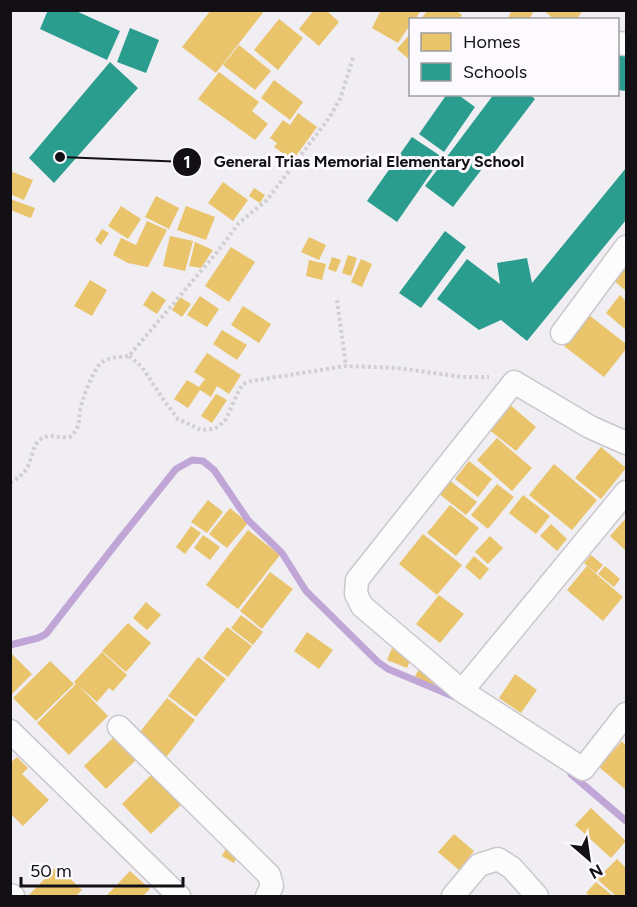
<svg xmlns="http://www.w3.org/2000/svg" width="637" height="907" viewBox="0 0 637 907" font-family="Figtree,sans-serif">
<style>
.homes{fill:#e9c46a}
.schools{fill:#2a9d8f}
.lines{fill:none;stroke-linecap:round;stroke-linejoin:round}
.stream{stroke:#c0a6d7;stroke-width:7}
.street-casing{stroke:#cac8cc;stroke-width:25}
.path{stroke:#d1cfd1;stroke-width:4;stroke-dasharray:3 3;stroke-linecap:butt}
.street{stroke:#fdfcfd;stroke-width:22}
.leader{fill:none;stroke:#121014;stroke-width:2}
.callout-dot{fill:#121014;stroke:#fcfafe;stroke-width:2}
.mark-label{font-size:18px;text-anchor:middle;font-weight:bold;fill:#fff}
.callout-label{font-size:16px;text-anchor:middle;font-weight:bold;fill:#121014;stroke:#fcfafe;stroke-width:6;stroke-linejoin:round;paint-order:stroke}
</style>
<rect width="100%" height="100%" fill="#f0edf3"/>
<path class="homes" d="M211,10H265L216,73L182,47Z
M314,10H326L339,22L319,46L299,29Z
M381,10H421L415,20H410V25L398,43L372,28Z
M428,10H456L462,15L458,20H420Z
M512,10H534L529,20H507Z
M543,10H583L576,20H555Z
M279,19L303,38L278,70L254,50Z
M410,34V60L397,49Z
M239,45L271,71L255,90L223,65Z
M219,72L259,102L252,111L268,124L255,140L198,99Z
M274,80L303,102L290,120L261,98Z
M298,113L317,127L293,160L274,147L277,143L270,138L283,120L290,125Z
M10,171L33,180L24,200L10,194Z
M223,182L248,200L233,221L208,203Z
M254,188L265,195L260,203L249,196Z
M156,196L179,208L169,229L145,217Z
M10,199L35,208L31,218L10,210Z
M121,206L141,219L128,239L108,226Z
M186,206L215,217L206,240L177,230Z
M147,221L167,230L148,267L128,263L113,255L121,238L136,245Z
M102,229L109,233L101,245L95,240Z
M170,236L193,241L185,271L163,266Z
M309,237L326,245L319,260L301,252Z
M195,242L213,250L201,268L189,266Z
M231,247L255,262L229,302L205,286Z
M348,255L357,258L351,276L342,273Z
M332,257L341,260L336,272L328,269Z
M361,259L372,264L362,287L351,282Z
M309,260L326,264L322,280L306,276Z
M626,261V291L612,279Z
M90,280L107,290L92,316L74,306Z
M152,291L166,300L157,314L143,305Z
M620,295L626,301V330L606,313Z
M200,296L219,309L207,327L187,315Z
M180,297L191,304L182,317L172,310Z
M243,306L271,324L259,343L231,325Z
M589,315L626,344V349L604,377L564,346Z
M222,330L247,345L237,360L213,344Z
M207,353L241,375L229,394L217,386L211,397L200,390L188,408L174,399L187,380L199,387L205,379L194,372Z
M216,394L227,400L212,423L201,416Z
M509,404L536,427L516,451L488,429Z
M497,438L532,468L512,491L477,460Z
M601,447L626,468L601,499L575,478Z
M469,461L492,479L478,497L455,479Z
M554,464L597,500L572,530L529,495Z
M449,480L477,502L466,515L438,493Z
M497,484L514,497L488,529L471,515Z
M523,495L550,516L536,534L509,513Z
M208,500L223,512L207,533L191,522Z
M450,505L479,528L456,556L427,533Z
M230,508L248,523L227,548L209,534Z
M626,518V551L610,536Z
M551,524L567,539L557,551L540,536Z
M191,526L201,533L185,554L176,547Z
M248,530L280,555L238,609L206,585Z
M423,534L462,565L437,595L399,564Z
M203,535L220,547L210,560L194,548Z
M490,536L503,548L488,564L475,552Z
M591,555L603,565L596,573L584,563Z
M474,556L489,569L480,580L465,567Z
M587,566L623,597L603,621L567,590Z
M605,566L620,579L614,587L598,574Z
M270,572L293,589L262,629L240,611Z
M439,595L464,614L440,643L416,624Z
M146,602L161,615L147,630L133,618Z
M241,615L263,632L253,645L231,628Z
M128,623L151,643L126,672L102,651Z
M227,627L252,646L228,677L203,658Z
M307,632L333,650L319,669L294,651Z
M392,648L412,656L407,668L387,660Z
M10,652L32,674L10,696Z
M102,652L127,675L113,691L109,688L97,702L78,685L108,716L69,755L37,723L76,684L74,682Z
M198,657L226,679L196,717L168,696Z
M50,661L74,684L36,721L13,698Z
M422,664L439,674L433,686L415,676Z
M515,674L537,690L521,713L499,698Z
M167,698L195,720L164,760L135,738Z
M120,731L142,754L106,789L84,766Z
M622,741L626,746V790L599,767Z
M17,757L28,768L22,774L49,800L23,826L10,813V763Z
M157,769L187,799L151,834L122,804Z
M591,808L626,841L611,858L575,825Z
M454,834L474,851L459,870L438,852Z
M227,846L239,853L234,863L222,856Z
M617,859L626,868V896H616L597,879Z
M57,866L82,890L76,896H28Z
M130,871L150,889L143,896H106Z
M596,882L613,896H590L586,893Z"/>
<path class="schools" d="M48,10H74L120,31L107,60L40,29Z
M130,28L159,40L146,73L117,62Z
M618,53L626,54V91L618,90Z
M110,62L138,88L54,183L29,158Z
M447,94H457L475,107L444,152L419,134Z
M494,94H529L535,99L453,207L425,186Z
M412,137L442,157L397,222L367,201Z
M626,168V220L527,341L501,320L479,330L437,299L467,259L500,284L497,263L527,258L532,283Z
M445,231L466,247L421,308L399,293Z"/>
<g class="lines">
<path class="stream" d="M10,645L38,638L46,634L119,540L176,469L192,460L203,461L214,470L248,520L282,553L306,591L378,662L388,669L455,697
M571,774L626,821"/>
<g class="street-casing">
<path id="street" d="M618,43L626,44
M562,333L626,247
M626,443L590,427L514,382L357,580L356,594L362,606L462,691L583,769L626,714
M462,691L626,492
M119,727L269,875L272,886L267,896
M10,731L179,896
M10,895L13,896
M453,896L479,865L498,859L512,868L537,896"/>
</g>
<path class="path" d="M337,300L346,366
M129,356L142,367L165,402L178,419L201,430L212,429L218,427L226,419L239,390L243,384L251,381L346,366L397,368L463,377H489
M10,483C18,478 24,474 28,466C34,454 32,438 50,436C56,436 63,438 70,437C80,428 78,424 80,412C81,401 93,370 101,363C108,357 120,357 129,356L218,251L239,223L267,200L329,118L340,99L354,55"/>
<use href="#street" class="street"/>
</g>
<path class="leader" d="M60 157L187 162"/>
<g class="callout-dot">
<circle cx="60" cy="157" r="6"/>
<circle cx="187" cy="162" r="15"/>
</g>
<g class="mark-label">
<text x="187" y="168">1</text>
</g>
<g class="callout-label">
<text x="369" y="167">General Trias Memorial Elementary School</text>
</g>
<rect width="637" height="907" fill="none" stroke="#121014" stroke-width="24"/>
<rect x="409" y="18" width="210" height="78" fill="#fcfafe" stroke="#9e9ca0" stroke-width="1.5"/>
<rect x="421" y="33" width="30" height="18" fill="#e9c46a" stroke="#9e9ca0" stroke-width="1.5"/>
<text x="463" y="48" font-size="18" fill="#121014">Homes</text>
<rect x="421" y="63" width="30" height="18" fill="#2a9d8f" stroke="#9e9ca0" stroke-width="1.5"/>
<text x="463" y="78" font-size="18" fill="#121014">Schools</text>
<g transform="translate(589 859) rotate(151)" stroke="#fcfafe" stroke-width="4.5" paint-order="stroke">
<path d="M0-4.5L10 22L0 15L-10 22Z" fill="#121014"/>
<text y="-9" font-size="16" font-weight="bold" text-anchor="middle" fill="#121014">N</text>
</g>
<path d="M21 877v9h162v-9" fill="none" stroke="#121014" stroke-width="3"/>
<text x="30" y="877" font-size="18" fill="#121014" stroke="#fcfafe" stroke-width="4.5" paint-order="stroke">50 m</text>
</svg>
